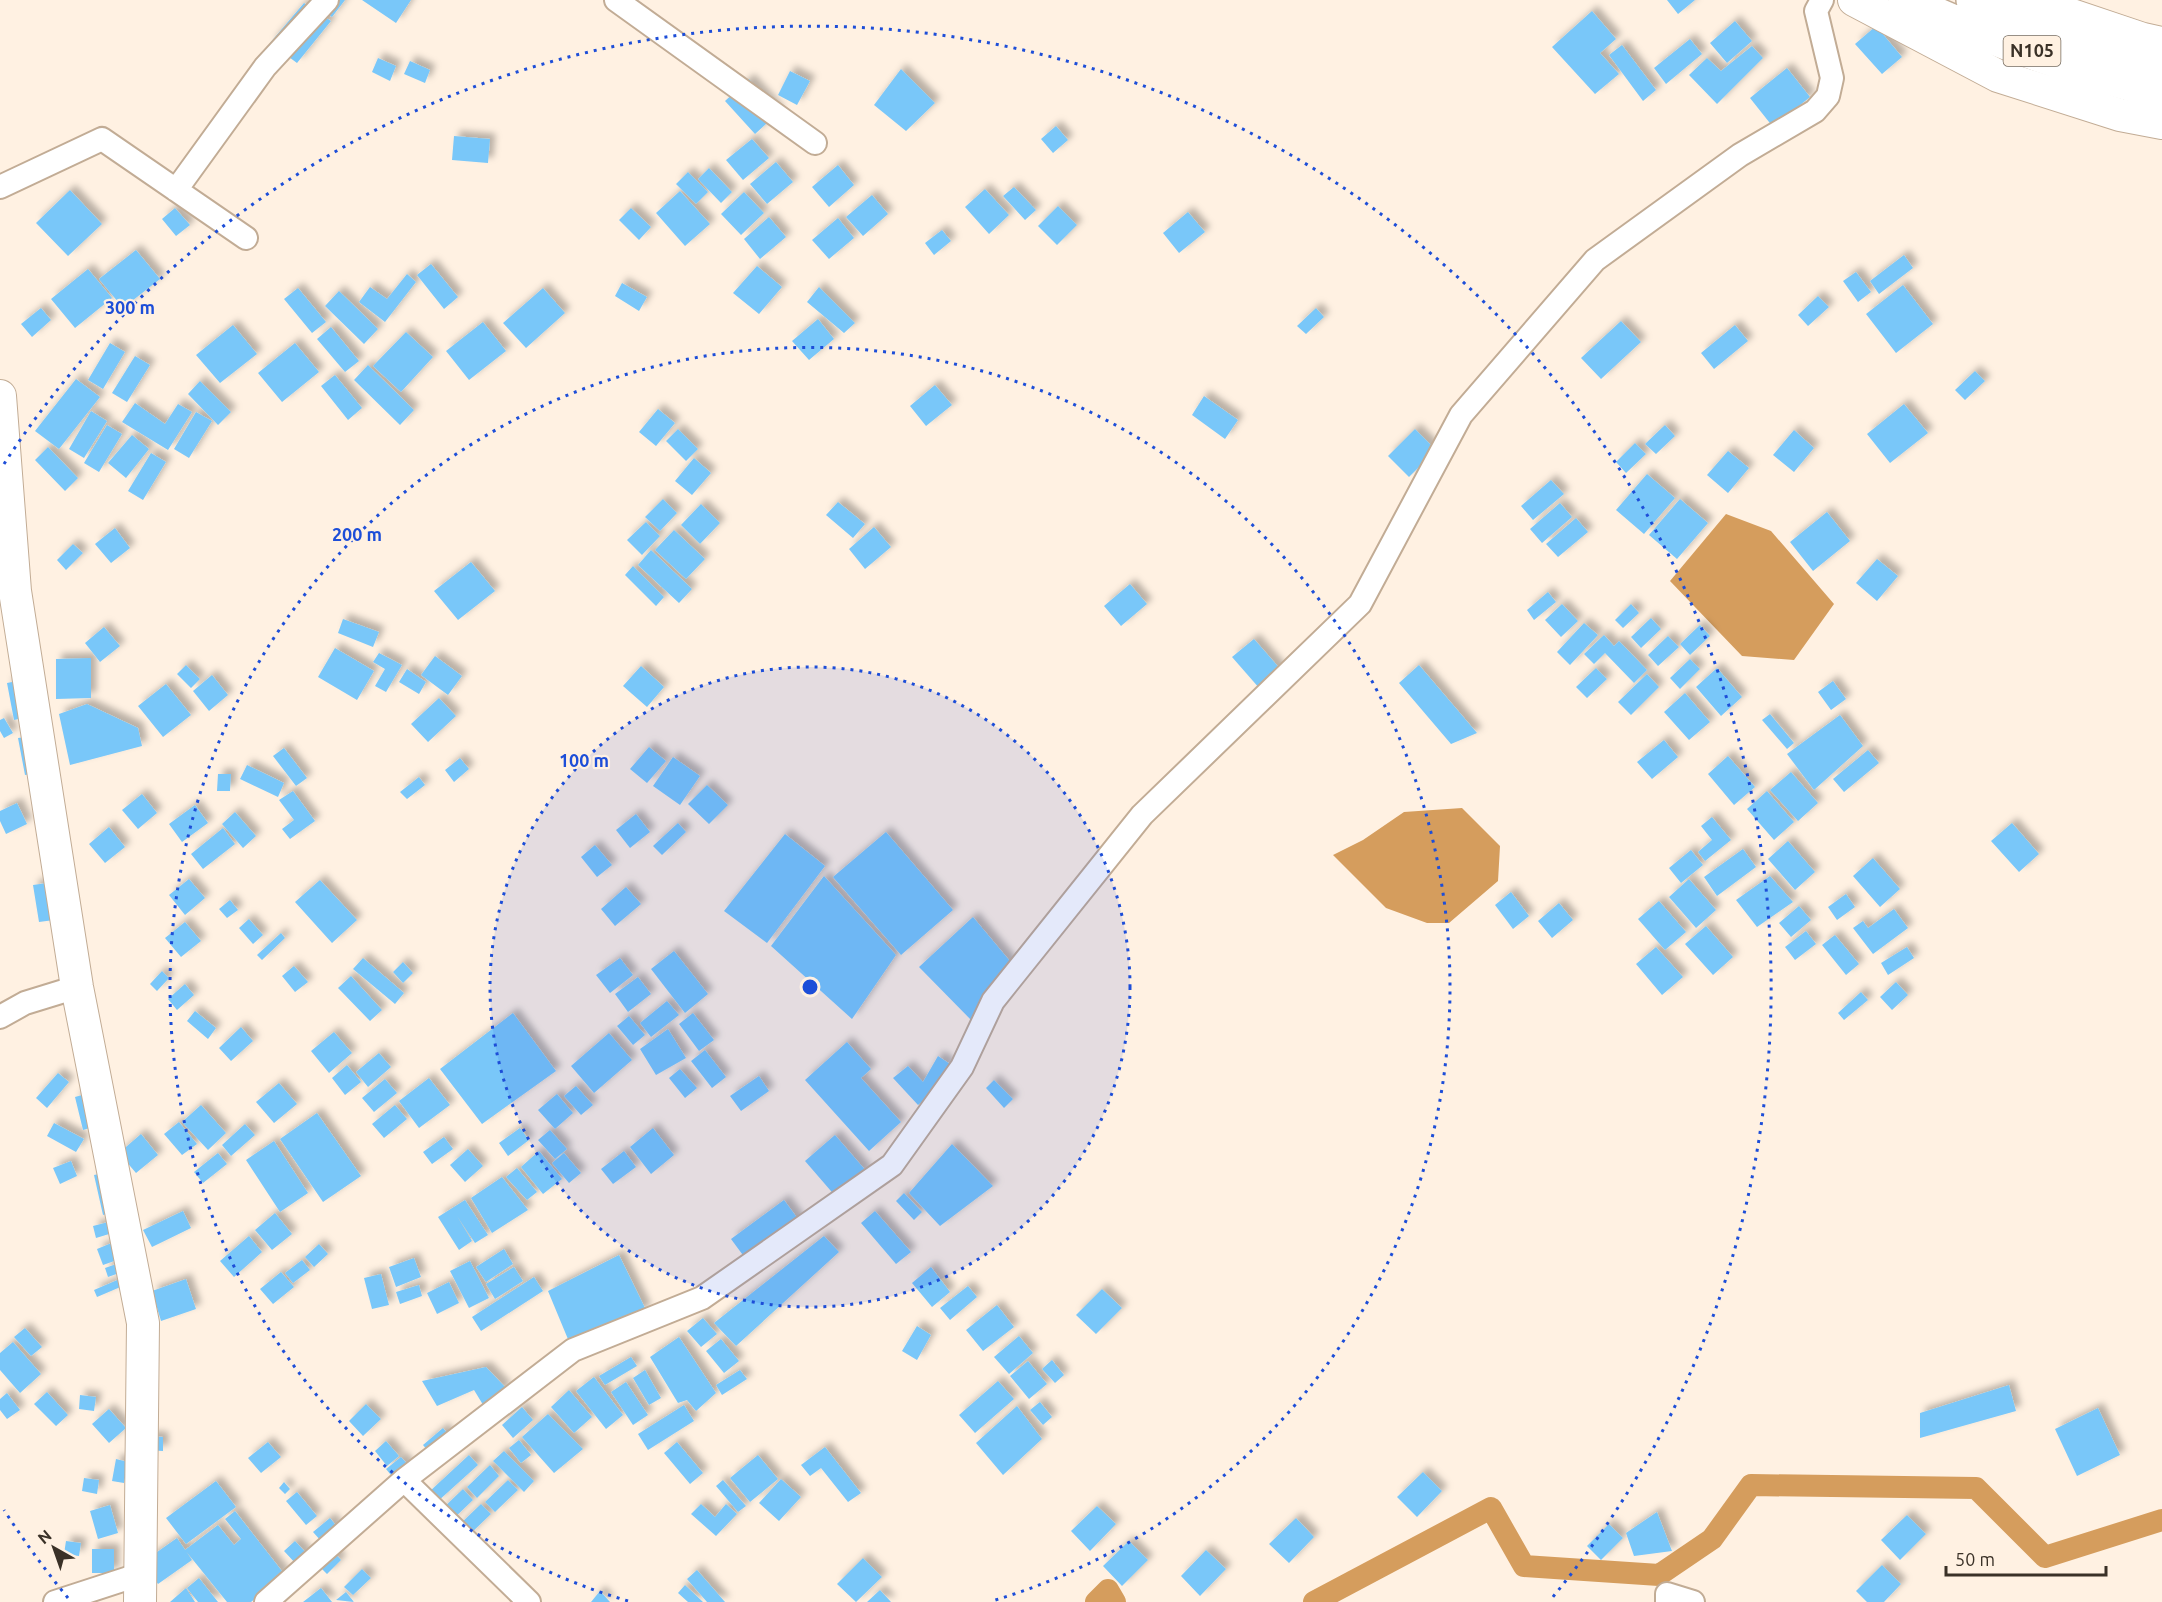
<svg xmlns="http://www.w3.org/2000/svg" width="2162" height="1602" viewBox="0 0 2162 1602" font-family="Ubuntu,sans-serif">
<style>
.water{fill:#d59d5d}
.lines{fill:none;stroke-linecap:round;stroke-linejoin:round}
.canal{stroke:#d59d5d;stroke-width:22}
.building{fill:#79c7f9;filter:url(#shadow)}
.minor-casing{stroke:#c2ac95;stroke-width:26}
.secondary-casing{stroke:#c2ac95;stroke-width:34}
.trunk-casing{stroke:#c2ac95;stroke-width:36}
.minor{stroke:#fff;stroke-width:22}
.secondary{stroke:#fff;stroke-width:32}
.trunk{stroke:#fff;stroke-width:33}
.ring{fill:none;stroke:#1d4ed8;stroke-width:3;stroke-dasharray:3 6}
.labels{text-anchor:middle;stroke-width:4.5;stroke-linejoin:round;paint-order:stroke}
.shield{fill:#fff1e2;stroke:#756b5f;stroke-width:1.5}
.shield-label{font-size:18px;font-weight:bold;fill:#3a3127}
.centre{fill:#1d4ed8;stroke:#fff1e2;stroke-width:3}
.ring-label{font-size:18px;text-anchor:middle;font-weight:bold;fill:#1d4ed8;stroke:#fff1e2;stroke-width:4.5;stroke-linejoin:round;paint-order:stroke}
</style>
<defs>
<filter id="shadow"><feDropShadow dx="5.5" dy="-5.5" stdDeviation="3" flood-color="#0004"/></filter>
</defs>
<rect width="100%" height="100%" fill="#fff1e2"/>
<path class="water" d="M1726,514L1771,531L1834,604L1794,660L1742,656L1670,581Z
M1462,808L1500,846L1498,881L1449,923H1427L1386,908L1333,855L1363,840L1404,812Z"/>
<g class="lines">
<path class="canal" d="M1096,1602L1108,1590L1115,1602
M1314,1602L1491,1508L1524,1566L1659,1575L1712,1539L1751,1485L1976,1488L2045,1557L2162,1520"/>
</g>
<path class="building" d="M312,0H345L332,17L311,2Z
M362,0H411L396,23Z
M1667,0H1695L1678,14Z
M304,3L331,21L297,63L270,43Z
M1592,11L1616,39L1600,53L1619,74L1595,94L1552,47Z
M1735,21L1752,41L1727,63L1710,43Z
M1876,26L1902,57L1882,74L1855,44Z
M1690,39L1702,54L1666,84L1654,68Z
M1622,45L1656,90L1643,101L1609,55Z
M1752,46L1763,58L1717,104L1689,75L1707,58L1721,71Z
M378,58L396,66L390,81L372,72Z
M410,61L430,70L425,83L404,74Z
M1787,68L1810,97L1773,127L1750,98Z
M901,69L935,103L906,131L874,105Z
M790,71L810,81L797,105L778,95Z
M749,79L779,112L755,134L725,101Z
M1056,126L1068,140L1053,153L1041,139Z
M454,136L490,139L488,163L452,160Z
M752,139L769,158L743,180L726,160Z
M776,162L793,182L767,204L750,184Z
M838,165L854,185L829,207L812,187Z
M709,168L732,192L721,203L698,179Z
M688,172L708,192L696,204L676,184Z
M1014,187L1036,210L1025,220L1003,196Z
M985,189L1009,215L989,234L965,207Z
M70,190L102,224L68,256L36,223Z
M680,191L710,224L685,246L656,213Z
M744,192L764,213L741,235L721,214Z
M872,195L888,214L863,236L846,217Z
M1058,206L1077,225L1057,245L1038,226Z
M175,208L190,225L176,236L162,219Z
M631,208L651,227L639,240L619,220Z
M1188,212L1205,232L1179,253L1163,233Z
M769,217L786,237L760,259L744,239Z
M838,218L854,238L829,259L812,240Z
M942,230L951,241L934,255L925,243Z
M136,250L160,279L123,308L99,279Z
M1904,255L1913,268L1879,294L1870,281Z
M431,264L458,297L444,309L417,275Z
M757,266L782,287L759,314L733,293Z
M88,269L112,298L75,328L51,299Z
M1856,272L1871,292L1858,302L1843,281Z
M407,274L416,282L385,322L359,302L370,287L387,299Z
M622,283L647,297L639,311L615,296Z
M1903,285L1933,324L1896,353L1866,314Z
M819,287L855,323L844,333L807,302Z
M298,288L326,322L312,333L284,299Z
M543,288L565,313L526,348L503,323Z
M339,291L378,329L364,344L325,306Z
M1818,296L1829,307L1808,326L1798,315Z
M41,308L51,320L32,337L21,324Z
M1316,308L1324,317L1306,334L1297,326Z
M818,319L834,339L809,360L792,341Z
M1621,321L1641,342L1601,379L1581,358Z
M483,322L506,351L469,380L446,351Z
M233,325L257,354L220,383L196,355Z
M1735,325L1748,341L1714,369L1701,353Z
M331,327L359,361L345,372L317,339Z
M406,332L433,357L401,392L373,366Z
M110,343L125,352L103,389L88,380Z
M295,343L319,372L282,402L258,373Z
M135,356L150,365L127,402L112,393Z
M368,365L414,410L400,425L354,380Z
M1975,371L1985,381L1965,400L1955,390Z
M335,375L362,408L348,420L321,386Z
M76,379L100,397L59,449L35,431Z
M200,381L231,412L218,425L188,394Z
M935,385L952,405L926,426L910,406Z
M1204,396L1238,420L1225,439L1192,415Z
M135,403L165,424L178,404L192,412L168,450L122,422Z
M1904,404L1928,433L1890,463L1867,434Z
M658,409L675,423L656,446L639,432Z
M91,411L107,421L84,458L69,449Z
M196,412L212,421L189,458L174,449Z
M107,425L122,434L99,472L84,463Z
M1665,425L1675,436L1656,454L1645,444Z
M678,429L698,449L686,461L666,441Z
M1415,429L1436,450L1409,477L1388,456Z
M1794,430L1814,448L1794,472L1773,455Z
M132,435L149,449L126,478L108,463Z
M1635,443L1646,454L1626,473L1616,462Z
M48,447L78,478L65,491L35,460Z
M1728,451L1749,468L1728,493L1707,475Z
M151,453L166,462L143,500L128,491Z
M694,458L711,473L692,495L675,481Z
M1647,474L1675,498L1644,534L1616,510Z
M1551,480L1564,494L1533,520L1521,506Z
M663,499L677,513L660,531L645,517Z
M1680,499L1708,523L1677,559L1649,535Z
M838,502L865,524L853,538L826,515Z
M1560,503L1572,517L1542,543L1530,529Z
M701,504L720,523L700,544L681,525Z
M1827,512L1850,541L1813,571L1790,542Z
M1576,518L1588,532L1558,557L1546,544Z
M646,522L660,536L642,555L627,540Z
M874,527L891,547L865,569L849,549Z
M115,528L130,548L111,563L95,544Z
M674,530L705,559L686,579L655,550Z
M73,544L83,553L66,570L57,560Z
M651,550L692,589L679,603L638,565Z
M1877,559L1898,576L1877,601L1856,583Z
M471,562L495,591L458,620L434,591Z
M633,566L664,597L656,606L625,575Z
M1130,584L1147,604L1121,626L1104,606Z
M1548,592L1556,602L1534,620L1527,610Z
M1562,604L1578,621L1561,637L1545,620Z
M1631,604L1639,613L1623,628L1615,620Z
M1651,618L1661,629L1641,648L1631,637Z
M343,619L379,632L373,647L338,633Z
M1584,623L1598,635L1570,665L1557,652Z
M1700,625L1710,636L1690,655L1680,644Z
M104,627L120,646L100,662L85,643Z
M1604,635L1614,646L1619,641L1647,670L1634,683L1605,653L1594,664L1584,654Z
M1668,636L1679,647L1658,666L1648,655Z
M1254,639L1282,671L1260,689L1232,657Z
M335,648L374,671L357,700L318,677Z
M379,653L402,665L386,692L375,686L385,669L373,662Z
M435,656L462,676L448,695L421,675Z
M91,658V698L56,699V659Z
M1690,659L1700,669L1680,689L1670,678Z
M186,665L200,679L191,688L177,674Z
M1419,665L1477,733L1451,744L1399,683Z
M641,666L664,687L647,707L623,686Z
M1596,668L1607,679L1587,698L1576,687Z
M1717,668L1742,697L1721,716L1696,687Z
M407,669L426,682L419,694L399,682Z
M1647,674L1659,687L1631,715L1618,702Z
M212,675L228,695L209,711L193,691Z
M22,680L28,717L14,720L7,683Z
M1833,681L1846,699L1831,710L1818,692Z
M166,684L191,715L163,737L138,706Z
M1685,693L1710,722L1689,740L1664,712Z
M439,698L456,716L428,742L411,724Z
M87,704L138,728L142,746L70,765L59,714Z
M1770,714L1794,743L1787,749L1762,720Z
M1840,715L1863,746L1814,790L1787,754Z
M4,718L13,733L4,738L0,731V720Z
M32,736L39,773L25,775L18,738Z
M1664,740L1678,757L1652,779L1637,762Z
M649,747L666,761L647,783L630,769Z
M284,748L307,778L296,786L273,756Z
M1868,750L1879,763L1844,792L1833,779Z
M1728,756L1755,787L1734,805L1708,774Z
M673,757L700,776L680,805L653,786Z
M460,758L469,769L454,782L445,770Z
M247,765L284,783L278,797L240,779Z
M1791,772L1818,803L1798,821L1770,790Z
M218,774H231L230,791H217Z
M419,777L425,785L407,799L400,792Z
M707,785L728,805L709,824L688,804Z
M293,791L315,821L290,839L282,829L294,820L279,800Z
M1767,791L1794,822L1774,840L1747,809Z
M142,794L157,813L138,829L122,810Z
M17,803L27,824L6,834L0,821V811Z
M195,805L208,823L182,842L169,824Z
M235,812L256,836L243,848L222,824Z
M636,814L650,832L630,848L616,830Z
M1712,817L1731,840L1705,861L1698,852L1712,840L1701,826Z
M678,823L686,832L662,855L653,846Z
M2012,823L2039,854L2019,872L1991,841Z
M109,827L125,847L105,863L89,844Z
M223,828L235,844L203,869L191,854Z
M886,832L953,910L901,955L833,877Z
M785,834L825,866L767,943L724,911Z
M1788,841L1815,872L1795,890L1768,859Z
M595,845L612,865L597,877L581,857Z
M1743,849L1756,867L1717,896L1704,877Z
M1691,850L1703,865L1681,883L1669,868Z
M1873,858L1900,889L1880,907L1853,876Z
M824,876L896,955L852,1019L771,946Z
M1770,876L1793,902L1757,927L1736,900Z
M189,879L205,898L185,915L169,895Z
M1689,879L1716,910L1696,928L1669,897Z
M320,880L357,920L332,943L295,902Z
M47,883L54,920L39,922L33,885Z
M626,887L641,904L615,926L601,909Z
M1511,892L1529,916L1513,929L1495,905Z
M1846,894L1855,907L1837,920L1828,907Z
M230,900L238,910L227,918L219,909Z
M1659,901L1686,932L1665,950L1638,919Z
M1559,903L1573,920L1552,938L1538,921Z
M1799,906L1811,920L1791,937L1779,923Z
M1894,909L1908,928L1873,954L1853,928L1863,921L1868,928Z
M973,917L1014,966L974,1023L919,967Z
M249,919L263,935L253,944L239,928Z
M185,922L201,941L181,957L165,938Z
M1706,926L1733,957L1713,975L1685,944Z
M1806,931L1816,944L1795,960L1785,947Z
M281,933L285,938L262,960L257,955Z
M1835,935L1859,964L1846,975L1822,945Z
M1656,947L1683,977L1662,995L1636,964Z
M1907,947L1914,958L1888,975L1881,963Z
M674,951L708,994L685,1013L651,969Z
M363,958L404,993L395,1004L353,969Z
M620,958L633,975L610,993L596,975Z
M403,962L413,973L403,983L393,972Z
M294,966L308,982L295,992L282,976Z
M162,971L169,978L157,991L150,984Z
M351,976L382,1010L370,1021L338,988Z
M638,977L651,994L628,1012L615,994Z
M1896,982L1908,995L1892,1010L1880,997Z
M185,984L194,995L177,1010L168,999Z
M1861,992L1868,1000L1844,1020L1838,1013Z
M667,1001L679,1015L651,1037L640,1023Z
M195,1011L216,1028L208,1039L187,1021Z
M513,1013L556,1071L482,1124L440,1069Z
M693,1013L714,1040L699,1051L679,1024Z
M629,1016L645,1035L633,1045L617,1026Z
M241,1027L253,1041L231,1061L219,1048Z
M668,1029L686,1058L656,1075L640,1049Z
M334,1032L352,1053L329,1073L311,1051Z
M609,1033L632,1060L594,1093L571,1066Z
M847,1042L871,1069L861,1078L901,1122L869,1151L805,1080Z
M705,1050L726,1077L712,1088L691,1061Z
M379,1053L391,1067L368,1087L356,1072Z
M938,1056L950,1064L932,1094L918,1105L893,1078L908,1066L923,1082Z
M347,1065L361,1082L345,1095L332,1078Z
M680,1069L697,1088L685,1098L669,1078Z
M58,1073L69,1082L47,1108L36,1098Z
M759,1076L769,1091L741,1111L730,1096Z
M429,1078L450,1105L419,1128L399,1101Z
M385,1079L397,1093L374,1112L362,1098Z
M994,1080L1013,1099L1004,1108L986,1088Z
M279,1083L297,1104L274,1123L256,1102Z
M576,1086L593,1105L581,1115L564,1096Z
M89,1093L97,1126L83,1130L75,1097Z
M557,1094L573,1113L555,1129L538,1110Z
M201,1105L226,1133L208,1150L182,1122Z
M395,1105L407,1119L384,1138L372,1124Z
M317,1113L361,1176L323,1202L280,1139Z
M179,1122L197,1144L182,1155L164,1134Z
M54,1123L84,1139L76,1152L47,1136Z
M245,1124L255,1135L231,1156L222,1145Z
M520,1128L529,1140L508,1156L499,1143Z
M653,1128L674,1155L651,1174L630,1147Z
M550,1130L567,1149L555,1159L538,1140Z
M141,1134L158,1155L136,1173L119,1153Z
M835,1135L867,1172L837,1198L805,1161Z
M444,1137L453,1149L432,1164L423,1152Z
M274,1141L308,1193L280,1212L246,1160Z
M952,1144L993,1186L940,1226L909,1193Z
M468,1149L483,1166L465,1182L450,1165Z
M539,1151L562,1179L543,1194L521,1167Z
M624,1151L636,1167L613,1184L601,1169Z
M218,1153L227,1164L203,1183L194,1172Z
M564,1153L581,1173L569,1183L552,1163Z
M71,1161L77,1176L60,1184L53,1168Z
M517,1168L537,1192L527,1200L506,1177Z
M104,1173L114,1212L103,1215L94,1175Z
M502,1177L528,1210L492,1233L471,1198Z
M904,1193L922,1212L914,1220L896,1201Z
M465,1200L488,1235L475,1243L457,1216L472,1241L459,1250L438,1217Z
M784,1200L801,1223L748,1262L731,1239Z
M183,1211L191,1228L152,1247L143,1230Z
M875,1211L911,1252L896,1264L861,1223Z
M275,1213L292,1234L272,1250L255,1230Z
M116,1220L119,1231L96,1238L93,1226Z
M249,1236L262,1252L234,1277L220,1261Z
M824,1236L839,1252L736,1346L714,1323Z
M114,1242L120,1259L103,1265L97,1249Z
M319,1244L328,1254L314,1267L305,1257Z
M504,1249L513,1264L486,1282L476,1267Z
M619,1255L646,1310L570,1344L548,1291Z
M414,1258L421,1277L396,1287L389,1267Z
M302,1260L310,1270L293,1283L285,1273Z
M470,1261L489,1298L469,1308L450,1271Z
M122,1262L125,1271L108,1277L105,1268Z
M514,1267L523,1281L495,1299L486,1284Z
M931,1267L950,1292L932,1307L912,1283Z
M281,1272L294,1287L273,1304L260,1289Z
M381,1274L389,1305L372,1309L364,1278Z
M534,1277L543,1291L481,1331L472,1317Z
M122,1278L125,1285L97,1297L94,1290Z
M186,1279L196,1309L161,1321L152,1291Z
M449,1282L459,1303L437,1314L427,1293Z
M419,1285L422,1296L400,1304L396,1292Z
M968,1286L977,1297L950,1320L940,1308Z
M1102,1289L1122,1308L1096,1334L1076,1315Z
M997,1305L1014,1327L983,1351L966,1330Z
M703,1318L717,1334L701,1347L687,1331Z
M917,1326L931,1335L917,1360L902,1351Z
M25,1328L42,1347L31,1356L14,1337Z
M1019,1336L1033,1353L1009,1374L994,1357Z
M679,1337L716,1393L696,1411L687,1400L678,1403L650,1357Z
M721,1339L739,1361L724,1373L706,1351Z
M13,1342L41,1374L20,1393L0,1370V1353Z
M631,1357L637,1366L605,1385L599,1376Z
M1052,1360L1064,1375L1055,1383L1042,1369Z
M1028,1361L1047,1384L1029,1399L1010,1376Z
M486,1367L506,1388L485,1408L474,1390L437,1406L422,1381Z
M645,1370L661,1398L649,1405L633,1378Z
M740,1370L747,1379L722,1395L716,1385Z
M594,1377L623,1415L606,1429L576,1391Z
M998,1381L1014,1399L975,1433L959,1415Z
M626,1382L648,1415L633,1425L611,1392Z
M2009,1385L2016,1411L1920,1438V1413Z
M569,1390L592,1417L574,1433L551,1407Z
M47,1392L68,1415L56,1426L34,1404Z
M7,1393L20,1410L7,1419L0,1410V1399Z
M80,1395L96,1397L94,1411L79,1409Z
M1040,1402L1052,1417L1043,1425L1030,1410Z
M366,1404L381,1419L363,1436L349,1421Z
M684,1405L694,1421L648,1450L638,1434Z
M1017,1406L1042,1439L1003,1475L976,1443Z
M522,1407L533,1420L513,1438L502,1425Z
M2098,1408L2120,1455L2077,1476L2055,1429Z
M109,1409L126,1428L109,1443L92,1424Z
M548,1414L583,1449L554,1473L522,1437Z
M443,1428L453,1440L433,1457L423,1445Z
M145,1436L163,1437V1451L145,1450Z
M519,1440L531,1455L521,1463L509,1448Z
M386,1441L399,1456L387,1466L375,1451Z
M268,1442L281,1457L261,1473L248,1458Z
M677,1442L703,1473L690,1484L664,1453Z
M825,1447L861,1493L848,1502L821,1468L810,1476L801,1465Z
M504,1451L534,1481L524,1492L493,1461Z
M469,1455L478,1465L437,1502L429,1492Z
M758,1455L778,1479L750,1502L730,1478Z
M401,1457L410,1467L395,1480L386,1469Z
M116,1459L128,1462L124,1483L112,1481Z
M490,1465L499,1476L477,1498L467,1487Z
M1423,1472L1442,1491L1417,1517L1397,1497Z
M84,1478L99,1480L97,1494L82,1491Z
M781,1479L801,1497L779,1521L759,1503Z
M508,1480L518,1490L495,1512L485,1502Z
M723,1480L746,1506L738,1512L716,1486Z
M216,1481L236,1507L186,1544L166,1518Z
M284,1482L290,1489L285,1494L279,1488Z
M463,1489L473,1500L450,1522L440,1511Z
M297,1492L317,1516L306,1525L286,1501Z
M481,1504L491,1514L468,1536L458,1526Z
M701,1504L715,1517L726,1504L737,1514L716,1536L691,1514Z
M110,1505L118,1533L98,1539L90,1511Z
M1097,1506L1116,1524L1090,1551L1071,1531Z
M235,1511L285,1575L251,1602H227L185,1550L218,1525L234,1545L241,1539L225,1519Z
M1657,1512L1672,1551L1634,1556L1626,1533Z
M1907,1515L1926,1534L1900,1560L1881,1540Z
M330,1518L338,1528L321,1541L313,1532Z
M1296,1518L1314,1537L1289,1563L1269,1544Z
M1609,1524L1623,1538L1601,1560L1587,1546Z
M177,1538L192,1560L158,1584L143,1562Z
M66,1541L81,1543L79,1556L64,1554Z
M295,1541L308,1555L297,1565L284,1551Z
M1129,1541L1148,1560L1122,1586L1103,1566Z
M92,1549H114V1573H92Z
M332,1550L341,1560L327,1574L317,1564Z
M1206,1550L1226,1569L1200,1596L1181,1576Z
M863,1558L882,1577L856,1602L837,1584Z
M1882,1565L1901,1584L1884,1602H1867L1856,1591Z
M362,1569L371,1578L353,1595L344,1587Z
M697,1570L725,1602H707L687,1579Z
M199,1578L218,1602H198L187,1588Z
M685,1585L703,1602H688L678,1593Z
M186,1588L195,1602H170Z
M321,1588L332,1602H303Z
M880,1590L891,1602H867Z
M600,1591L610,1602H591Z
M346,1592L354,1602L336,1600Z"/>
<g class="lines">
<g class="minor-casing">
<path id="minor" d="M616,0L815,143
M0,187L102,139L246,238
M176,190L265,67L327,0
M0,1017L25,1003L77,987
M404,1480L529,1602
M55,1602L141,1574
M266,1602L404,1480L573,1350L702,1298L892,1165L962,1067L993,1001L1142,815L1360,604L1461,415L1595,260L1740,155L1815,111L1828,96L1832,78L1816,11L1822,0
M1667,1602V1594L1693,1602"/>
</g>
<g class="secondary-casing">
<path id="secondary" d="M1854,0L1998,76L2120,115L2162,123
M2027,0L2143,39L2162,43
M0,396L15,591L77,987L143,1323L140,1602"/>
</g>
<g class="trunk-casing">
<path id="trunk" d="M1905,0C1987,38 2074,71 2162,93
M1973,0L2026,25L2162,67"/>
</g>
<use href="#minor" class="minor"/>
<use href="#secondary" class="secondary"/>
<use href="#trunk" class="trunk"/>
</g>
<circle cx="810" cy="987" r="320" fill="#1d4ed8" fill-opacity=".12"/>
<g class="ring">
<circle cx="810" cy="987" r="320"/>
<path d="M628 1601A640 640 0 1 1 992 1601"/>
<path d="M68 1598A961 961 0 0 1 4 1510M4 464A961 961 0 1 1 1552 1598"/>
</g>
<g class="labels">
<rect class="shield" x="2003.5" y="36" width="57" height="30" rx="4.5"/>
<g class="shield-label">
<text x="2032" y="57">N105</text>
</g>
</g>
<circle cx="810" cy="987" r="9" class="centre"/>
<g class="ring-label">
<text x="130" y="314">300 m</text>
<text x="357" y="541">200 m</text>
<text x="584" y="767">100 m</text>
</g>
<g transform="translate(54 1548) rotate(320)" stroke="#fff1e2" stroke-width="4.5" paint-order="stroke">
<path d="M0-4.5L10 22L0 15L-10 22Z" fill="#3a3127"/>
<text y="-9" font-size="16" font-weight="bold" text-anchor="middle" fill="#3a3127">N</text>
</g>
<path d="M1946 1566v9h160v-9" fill="none" stroke="#3a3127" stroke-width="3"/>
<text x="1955" y="1566" font-size="18" fill="#3a3127" stroke="#fff1e2" stroke-width="4.5" paint-order="stroke">50 m</text>
</svg>
